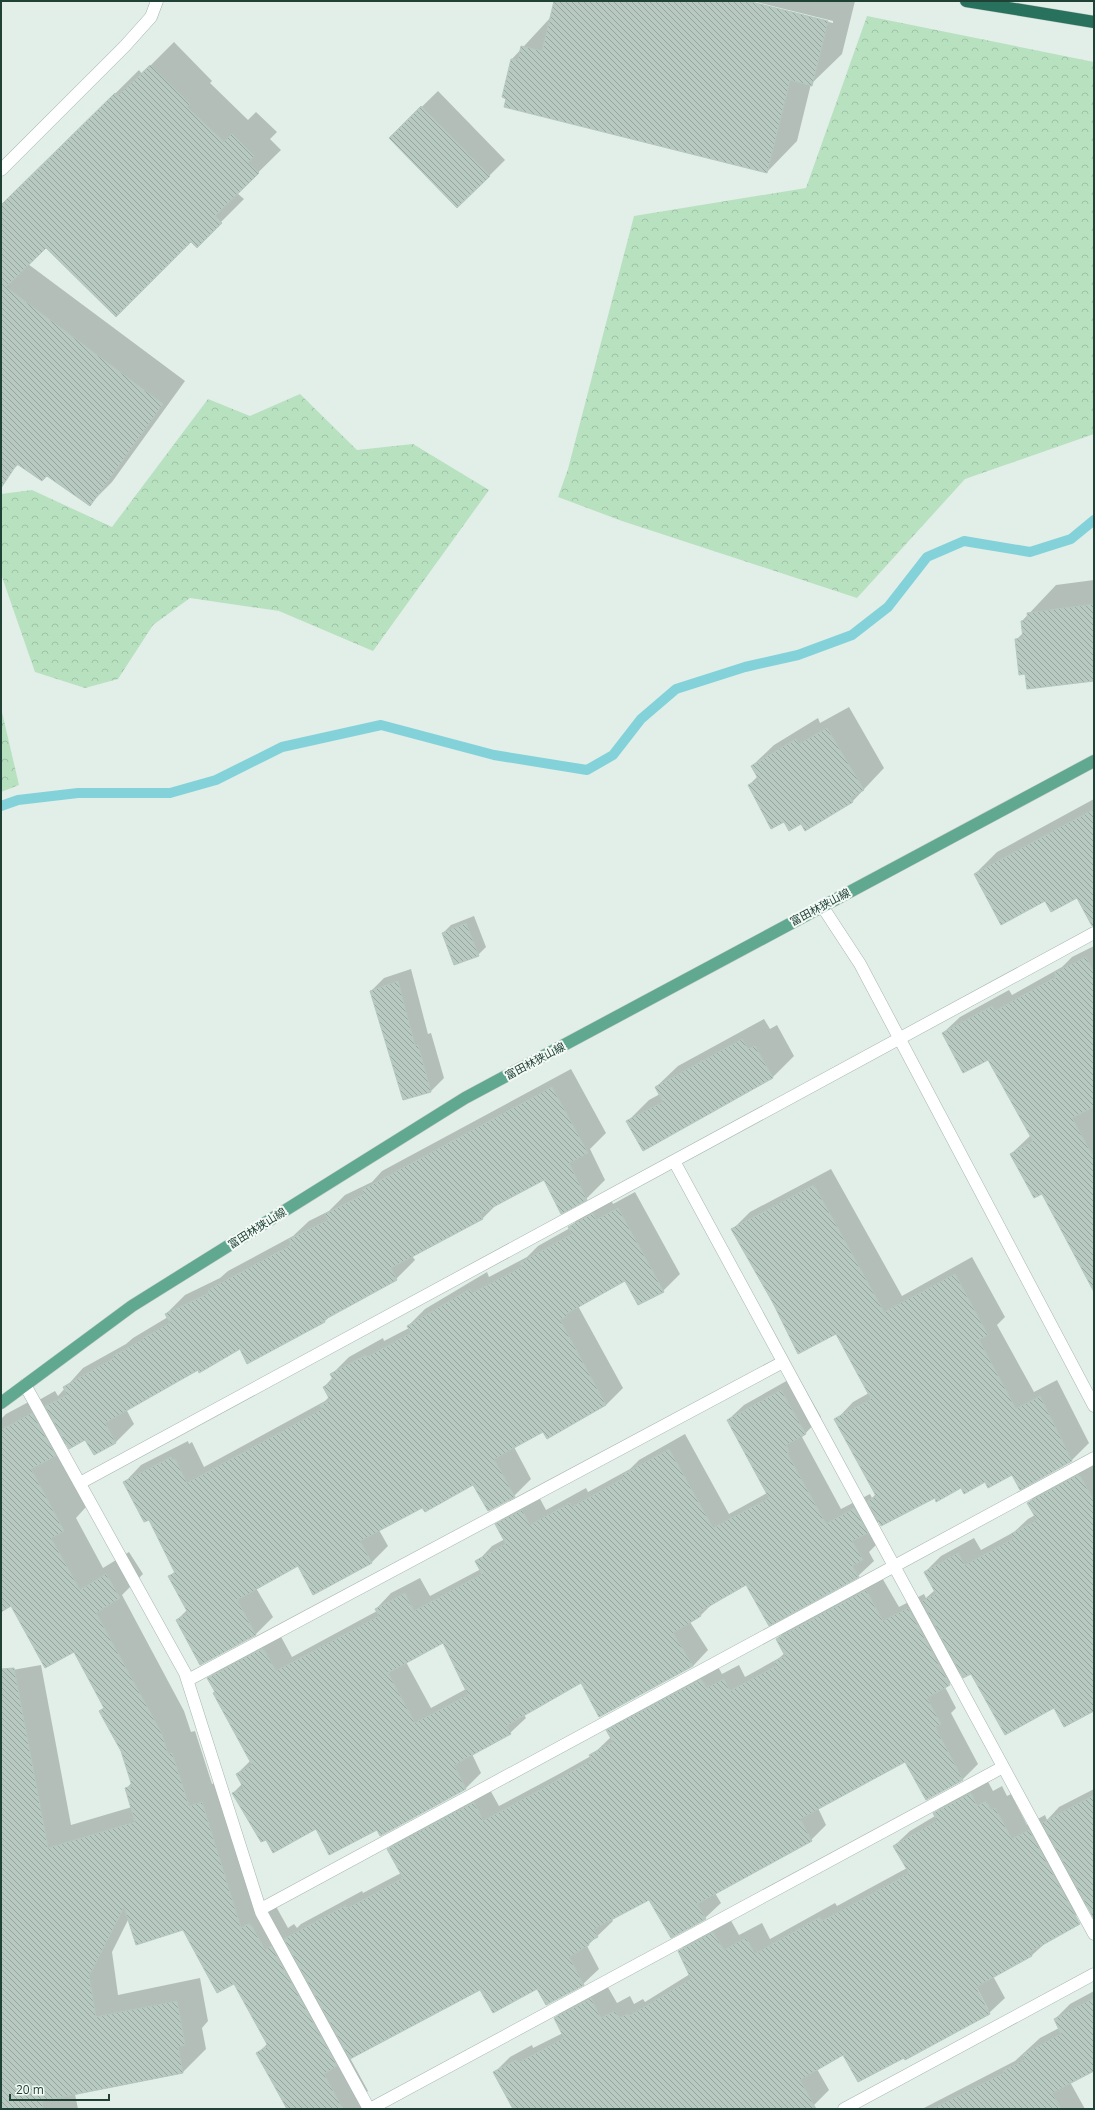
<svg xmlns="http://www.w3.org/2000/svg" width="1095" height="2110" viewBox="0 0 1095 2110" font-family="'Open Sans','Noto Sans JP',sans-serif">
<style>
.forest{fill:url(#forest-crowns)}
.shadow{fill:#0003;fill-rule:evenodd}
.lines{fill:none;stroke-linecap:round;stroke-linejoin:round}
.stream{stroke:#83d2d9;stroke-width:10}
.building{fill:url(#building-back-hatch);stroke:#b3c8be;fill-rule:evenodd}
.minor-casing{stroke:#a4b7af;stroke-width:13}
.major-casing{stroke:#c0cac7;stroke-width:13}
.highway-casing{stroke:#c0cac7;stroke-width:13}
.minor{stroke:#fff;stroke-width:12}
.major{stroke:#61a891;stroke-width:12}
.highway{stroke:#28715d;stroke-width:12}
.labels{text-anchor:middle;stroke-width:4;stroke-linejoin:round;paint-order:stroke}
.street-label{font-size:11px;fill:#1f4136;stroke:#f3faf6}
</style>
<defs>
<pattern id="forest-crowns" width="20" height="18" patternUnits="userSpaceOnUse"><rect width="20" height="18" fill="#b8e1c0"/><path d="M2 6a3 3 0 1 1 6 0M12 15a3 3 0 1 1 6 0" fill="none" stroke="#9ec2a6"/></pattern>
<pattern id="building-back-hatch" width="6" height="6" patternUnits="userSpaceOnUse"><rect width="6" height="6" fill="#b7c9c0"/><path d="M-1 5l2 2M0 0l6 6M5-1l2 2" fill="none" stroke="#94a59d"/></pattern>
</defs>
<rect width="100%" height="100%" fill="#e2eee8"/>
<path class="forest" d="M867,16L1094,62V434L965,479L857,598L622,521L558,497L568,469L634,216L806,188Z
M300,394L357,450L413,444L489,490L373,651L279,611L190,598L153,625L118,679L85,688L35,672L1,574V494L32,490L112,527L208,399L250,416Z
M1,708L19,785L1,792Z"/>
<path class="shadow" d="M555,1H744L833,23V21L752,1H855L842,54L811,84L797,141L767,172L503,97L512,59L551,17Z
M174,42L212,81L210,83L248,120L256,112L277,132L270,139L281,150L237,193L244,199L197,246L191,241L46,246L28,264L185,381L112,482L89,505L48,475L19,464L10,472L1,466V207L139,70L142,74Z
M438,91L505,160L489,176L390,138Z
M1094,580V680L1026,673L1016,640L1023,633L1022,621L1056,585Z
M849,707L884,768L852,802L801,823L784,821L749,785L758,776L752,766L774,745L818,718L820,723Z
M1094,799V888L1045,900L975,874L997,852Z
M474,916L486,947L478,955L443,933L451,925Z
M1094,946V1272L1042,1193L1011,1154L1031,1135L988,1058L943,1033L960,1017L1009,990L1012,995L1062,967L1072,957Z
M411,969L428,1034L431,1033L444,1078L431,1091L403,1099L371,991L384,978Z
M764,1019L770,1029L777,1025L794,1056L773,1077L643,1150L628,1121L649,1100L660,1094L656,1087L678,1066Z
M571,1069L606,1133L590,1149L605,1180L586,1199L544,1178L497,1204L483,1218L412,1256L415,1260L396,1279L331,1315L325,1321L248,1362L240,1348L126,1409L134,1424L115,1443L86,1438L67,1443L57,1453L86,1507L76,1518L103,1568L129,1552L143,1574L122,1595L184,1711L191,1732L195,1731L212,1784L224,1780L264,1906L273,1901L288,1928L294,1924L297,1928L301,1924L362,1891L363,1893L401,1873L388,1849L404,1834L489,1788L499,1806L559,1774L591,1756L611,1737L608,1731L623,1715L717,1665L722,1674L739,1665L745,1677L779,1658L785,1653L777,1639L792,1624L881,1576L899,1607L924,1594L926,1598L935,1590L925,1572L941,1556L974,1538L981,1550L1014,1532L1028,1519L1035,1515L1028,1503L1044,1487L1094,1460V1710L1054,1707L971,1672L962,1673L945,1687L956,1708L951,1713L978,1764L963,1779L926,1799L906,1761L818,1808L826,1825L811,1840L715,1893L721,1903L705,1918L649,1898L611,1918L613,1921L587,1946L599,1969L583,1984L538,1988L481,1989L350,2058L368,2091L366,2093L375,2109H288L258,2053L268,2043L235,1983L184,1929L129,1918L112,1952L118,1995L200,1978L208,2021L202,2028L206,2049L183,2072L75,2094L78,2109H1V1672L41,1665L71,1825L132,1807L126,1789L132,1782L122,1750L101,1711L105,1707L74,1651L12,1605L1,1611V1419L6,1414L38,1397L39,1400L55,1391L58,1396L83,1368L126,1344L133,1338L168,1317L166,1314L185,1295L220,1278L228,1271L293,1236L309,1221L329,1211L345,1195L372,1182L382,1171Z
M831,1169L902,1296L972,1257L1005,1317L997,1325L1034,1392L1057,1380L1089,1443L1072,1460L962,1487L879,1521L870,1530L877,1544L869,1552L874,1561L858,1576L747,1583L714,1602L701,1615L690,1622L708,1650L693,1666L581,1682L524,1715L526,1718L510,1733L472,1754L481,1773L466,1788L381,1835L377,1828H316L266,1839L233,1793L242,1784L237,1774L251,1760L209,1678L224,1663L279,1633L292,1657L377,1611L376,1609L391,1593L420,1578L430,1596L481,1569L477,1562L492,1546L505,1539L496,1525L512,1509L538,1495L546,1510L586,1488L588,1492L630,1469L639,1460L685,1434L729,1514L767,1493L728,1420L744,1405L797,1375L821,1417L802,1437L841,1509L870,1494L872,1498L876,1494L836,1420L853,1402L869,1393L836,1332L774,1302L733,1229L750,1212ZM443,1642L466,1689L431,1708L406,1662Z
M635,1192L680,1274L663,1291L626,1280L578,1306L623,1388L606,1405L547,1437L544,1431L514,1447L531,1479L514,1496L474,1484L423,1506L379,1530L388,1546L371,1563L298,1565L256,1588L273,1617L256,1634L201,1664L177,1620L188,1609L169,1577L175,1571L150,1519L125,1482L141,1465L188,1441L189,1444L192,1442L204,1467L325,1401L329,1397L324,1387L333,1377L332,1374L349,1357L383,1338L384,1341L409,1328L408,1326L425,1309L487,1272L489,1277L527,1257L538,1246L570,1228L586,1210L610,1197L613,1204Z
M986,1778L993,1791L1002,1786L1007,1796L1011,1794L1027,1825L1045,1815L1047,1820L1059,1807L1094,1789V1906L1088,1905L1031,1956L993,1976L1005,1998L989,2013L905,2056L844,2054L817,2069L829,2090L814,2105L807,2109H514L494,2073L510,2057L532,2045L533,2048L563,2033L555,2018L570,2003L606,1984L617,2003L630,1996L634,2004L643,1999L645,2002L690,1974L679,1951L695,1936L729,1917L739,1935L762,1923L770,1939L835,1903L837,1906L907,1868L894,1846L910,1831L935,1816L934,1814L950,1798ZM974,1982L988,2009H986L973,1983Z
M1094,1991V2070L1070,2082L1085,2109H922L1015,2061L1040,2038L1059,2028L1055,2019L1070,2004Z"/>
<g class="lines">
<path class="stream" d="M1,806L18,800L78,793H170L216,780L282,747L381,725L494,755L587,770L613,755L641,719L676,689L745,667L798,655L852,635L888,607L927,557L964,541L1030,552L1071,539L1094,520"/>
</g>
<path class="building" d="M554,1H748L828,21L812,86L790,80L767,173L504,107L506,99L502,97L511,59L518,60L521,46L542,51Z
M150,65L190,104L187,107L224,142L232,134L254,156L248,163L259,173L215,216L222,223L197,248L191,242L116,317L46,248L6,287L163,404L90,506L47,476L42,481L17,464L1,488V205L115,93L118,96Z
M421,106L490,176L457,208L389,138Z
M1094,604V681L1027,689L1025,674L1019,675L1015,639L1023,638L1021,621L1028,620L1027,613Z
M827,728L864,790L850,798L853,802L805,831L801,824L789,831L784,822L771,829L748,785L759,780L751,766L796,739L799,744Z
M1094,809V926H1092L1077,898L1051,912L1045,901L1001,925L974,874Z
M466,923L479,956L454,965L442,933Z
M1086,957L1094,973V1107L1072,1118L1094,1158V1292L1042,1194L1034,1198L1010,1154L1033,1141L988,1060L963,1073L942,1033L992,1006L995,1011L1056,977L1054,973Z
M398,981L415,1046L418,1045L431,1092L403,1100L370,991Z
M742,1039L748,1049L755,1046L773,1078L643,1151L626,1121L663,1102L655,1087Z
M552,1087L588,1153L569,1163L587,1200L561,1214L544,1180L480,1214L483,1219L391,1268L397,1280L324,1320L325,1322L247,1364L240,1349L199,1373L198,1370L105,1423L116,1443L94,1455L85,1440L69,1449L45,1406L67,1395L63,1387L114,1358L113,1356L144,1339L143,1338L170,1323L165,1314L209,1293L208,1290L291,1245L289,1239L328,1220L325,1214L364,1194L362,1190Z
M814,1185L884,1312L955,1274L988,1335L979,1340L1016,1409L1040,1396L1072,1461L1020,1490L1012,1475L988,1488L985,1482L964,1494L961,1488L936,1502L935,1498L881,1526L867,1501L876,1496L834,1419L871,1399L836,1334L798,1354L773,1303L731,1229Z
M618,1208L664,1292L638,1305L625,1281L566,1314L567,1316L560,1320L606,1405L547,1439L543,1432L494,1459L515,1497L488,1511L473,1485L425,1512L422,1508L360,1541L372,1563L313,1595L298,1566L237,1600L256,1635L200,1665L176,1620L188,1613L168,1576L175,1573L149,1520L144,1522L123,1482L171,1457L172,1460L175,1459L187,1483L301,1421L322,1409L320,1405L330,1400L323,1387L334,1381L330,1374L366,1355L367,1357L411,1333L407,1326L470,1289L472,1293L522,1267L520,1263L572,1234L568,1227L593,1213L596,1220Z
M781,1390L806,1434L786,1445L789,1452L787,1453L826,1524L854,1508L868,1533L852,1541L863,1560L852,1566L859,1577L769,1626L746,1585L699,1612L701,1616L673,1633L693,1666L599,1717L581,1683L506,1726L511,1734L454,1765L466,1789L380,1836L377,1830L329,1855L316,1829L273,1853L266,1840L261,1842L232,1793L244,1789L236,1774L252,1765L213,1693L215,1692L207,1678L263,1648L276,1671L379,1616L375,1609L405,1593L414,1611L482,1574L475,1561L506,1544L495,1524L522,1510L530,1525L570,1503L572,1507L624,1478L622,1475L669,1449L713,1528L769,1498L727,1420ZM443,1643L468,1695L415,1723L388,1673Z
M32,1413L56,1456L31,1469L64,1531L51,1538L80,1590L106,1574L120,1598L96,1613L162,1734L168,1754L172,1753L189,1806L202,1802L241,1928L250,1923L265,1950L271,1946L337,2066L324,2074L343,2109H287L256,2053L268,2046L234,1984L217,1993L183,1930L136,1945L124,1907L89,1976L96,2017L177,2001L185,2045L178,2047L183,2073L42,2101L43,2109H1V1669L14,1668L48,1848L135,1822L125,1788L132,1786L121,1751L99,1711L104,1708L74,1652L45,1668L11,1606L1,1612V1430Z
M1079,1474L1094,1501V1711L1064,1727L1054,1708L1005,1735L971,1674L963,1678L922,1601L936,1594L924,1572L958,1553L965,1565L1013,1539L1011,1534L1037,1520L1027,1503Z
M866,1590L883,1621L908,1608L950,1685L927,1698L941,1724L935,1727L963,1780L926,1800L905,1762L800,1819L812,1841L697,1904L706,1919L671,1938L649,1900L594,1929L598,1937L588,1942L589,1945L569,1957L584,1985L546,2005L537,1989L493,2013L480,1990L350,2059L284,1939L346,1905L348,1908L403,1878L387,1849L474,1802L483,1821L542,1789L592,1760L589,1755L613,1742L606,1730L701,1679L707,1688L724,1679L730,1691L776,1666L774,1662L785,1656L776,1639Z
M971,1793L977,1806L986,1801L991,1810L995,1808L1012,1839L1029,1830L1080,1924L1030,1952L1032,1956L976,1987L990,2014L905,2060L904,2058L858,2082L843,2055L800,2080L816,2109H513L493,2072L516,2060L518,2063L564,2038L554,2018L591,1998L601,2018L615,2011L619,2018L628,2014L629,2016L691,1979L678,1951L713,1932L724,1950L746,1938L755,1954L820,1917L822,1921L890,1884L909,1873L893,1846L937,1821L933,1813Z
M1094,1795V1916L1093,1917L1042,1823Z
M1094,1998V2071L1052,2093L1061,2109H932L1004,2073L1003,2071L1025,2060L1023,2054L1061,2034L1054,2019Z"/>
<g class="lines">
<g class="minor-casing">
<path id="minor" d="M1,170L125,46L151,17L157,1
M822,906L860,964L1094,1406
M674,1161L1094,1934
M25,1385L185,1673L261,1912L369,2109
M80,1483L1094,933
M188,1680L783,1362
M261,1909L1094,1458
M370,2109L1003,1767
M844,2109L1094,1974"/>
</g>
<g class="major-casing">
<path id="major" d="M1,1403L132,1306L465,1098L1094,761"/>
</g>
<g class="highway-casing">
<path id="highway" d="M966,1L1094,22"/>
</g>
<use href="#minor" class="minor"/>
<use href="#major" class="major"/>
<use href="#highway" class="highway"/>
</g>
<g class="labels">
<g class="street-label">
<text transform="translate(820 907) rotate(-28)" y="4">富田林狭山線</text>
<text transform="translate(535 1061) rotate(-28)" y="4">富田林狭山線</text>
<text transform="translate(257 1228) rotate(-32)" y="4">富田林狭山線</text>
</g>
</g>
<rect width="1095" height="2110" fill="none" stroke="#1f4136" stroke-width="4"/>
<path d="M10 2094v6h99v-6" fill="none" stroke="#1f4136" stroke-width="2"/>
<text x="16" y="2094" font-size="12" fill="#1f4136" stroke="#f3faf6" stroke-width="3" paint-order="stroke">20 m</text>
</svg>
